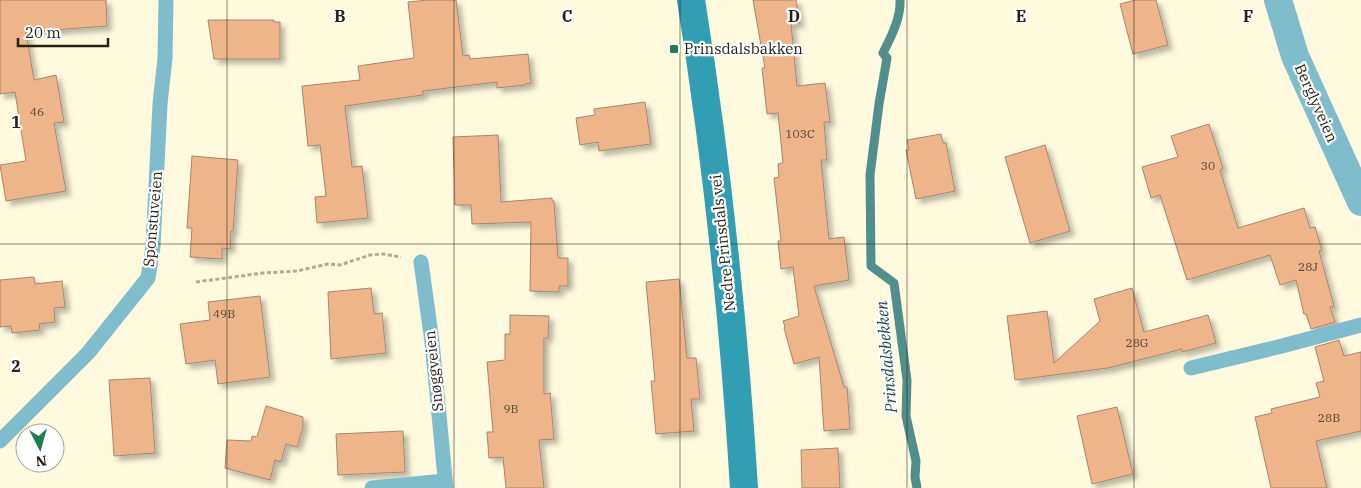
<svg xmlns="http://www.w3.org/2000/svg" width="1361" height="488" viewBox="0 0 1361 488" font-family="'IBM Plex Serif',serif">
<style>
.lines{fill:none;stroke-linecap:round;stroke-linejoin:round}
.stream{stroke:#508f8e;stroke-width:9}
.building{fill:#eeb58b;stroke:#a48771;filter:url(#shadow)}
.path{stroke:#b0ac95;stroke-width:3;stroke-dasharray:4 2.5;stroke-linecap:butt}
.lane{stroke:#80bdcc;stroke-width:15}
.street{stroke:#80bdcc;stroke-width:28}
.secondary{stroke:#329eb4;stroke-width:28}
.grid{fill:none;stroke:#242214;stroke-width:1;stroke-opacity:0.55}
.poi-dot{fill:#217c52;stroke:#fff;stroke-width:2}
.labels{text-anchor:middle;stroke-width:4.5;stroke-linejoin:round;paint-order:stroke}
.number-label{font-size:12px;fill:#564732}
.poi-label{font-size:15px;fill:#242214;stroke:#fff;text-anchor:start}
.street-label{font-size:15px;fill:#242214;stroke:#fff}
.water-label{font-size:16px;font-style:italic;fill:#1f494b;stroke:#fff}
.grid-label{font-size:16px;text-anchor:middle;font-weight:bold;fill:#242214;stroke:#fff;stroke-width:4.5;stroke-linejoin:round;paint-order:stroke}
</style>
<defs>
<filter id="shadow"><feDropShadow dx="4.5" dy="4.5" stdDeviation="2.5" flood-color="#0004"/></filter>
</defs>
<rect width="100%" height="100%" fill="#fffade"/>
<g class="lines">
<path class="stream" d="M900,0C901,18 891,37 883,53L887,58L879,104L870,175L871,266L894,283L907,380L906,416L916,461L915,477L917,488"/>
</g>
<path class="building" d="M0,0H106L107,26L26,32L34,80L56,75L64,122L54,123L66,191L6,201L0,165L26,161L15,92L0,94Z
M428,0H456L463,56L469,55L470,59L528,54L531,83L525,84V85L497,88V82L423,91V95L345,106L352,167L362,166L368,218L317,223L315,197L326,196L320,145L308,146L302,86L360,80L358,66L414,58L408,2Z
M753,0H796L800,23L791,24L797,86L825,83L830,122H824L827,160H821L829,239L844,237L849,280L814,286L844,387H847L850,429L824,431L819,357L794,364L784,328L785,327L783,321L799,316L793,267L781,269L778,241H781L774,178L779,177L778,164L783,163L778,113L767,114L762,68H765Z
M1135,0H1156L1168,45L1133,54L1120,4Z
M208,20H274V22H280V59H214Z
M645,102L651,144L599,151L598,142L580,145L576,118L595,115L594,109Z
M1209,124L1223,168L1220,170L1238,228L1304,208L1310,228L1315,227L1322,250L1319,251L1334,306L1330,307L1335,322L1311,329L1306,314H1304L1296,280L1280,285L1270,255L1187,280L1160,195L1151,198L1142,167L1178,157L1171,136Z
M941,134L943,143H946L955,191L916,199L906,150H909L907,140Z
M498,135L501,202L552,198V201H554L558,258H568V286H559V292L530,291L531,222L472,224L471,205H455L453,137Z
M1045,145L1070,231L1030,243L1005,157Z
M192,156L238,160L233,231H231L230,249L222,248V259L190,257L192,228H187Z
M34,277L35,284L62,281L65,307L54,308L55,322L39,324L40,330L12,333L11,326L0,327V280Z
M679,279L687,358H696L700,399H691L694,431L656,434L651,381H655L646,282Z
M371,288L374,314L382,313L386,353L331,359L328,292Z
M1132,288L1144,332L1208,315L1216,343L1182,352V349L1108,368L1015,380L1007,316L1047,311L1054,363L1100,321L1094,299Z
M260,296L270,377L218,384L215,360L186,364L180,324L210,320L208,302Z
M510,315L549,316L548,338H544V394L550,393L554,439L539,440L544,488H506L503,457L489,458L487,432H493L487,362L505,360V334H510Z
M1339,340L1344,356L1361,352V431L1316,441L1327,488H1271L1255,417L1272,413L1271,409L1320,397L1316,383L1324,381L1315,347Z
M150,378L155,453L114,456L109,380Z
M266,406L303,417V427L297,447L286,444L281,462L275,460L270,480L225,468L227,440L251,441L252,436L257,437Z
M1117,407L1133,474L1092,484L1077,416Z
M403,431L405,472L338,475L336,434Z
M838,448L840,488H802L801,450Z"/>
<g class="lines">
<path class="path" d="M196,282L263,273L297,271L328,264L340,265L370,255L383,254L401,257"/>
<path class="lane" d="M421,262L432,342L446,488
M1191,368L1282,346L1361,325
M0,441L88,353L148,278L153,247L160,104L165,58L166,0
M372,488L445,481"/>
<path class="street" d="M1278,0L1295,56L1361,202"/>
<path class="secondary" d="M691,0C717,162 734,324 744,488"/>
</g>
<path class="grid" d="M227,0V488M454,0V488M680,0V488M907,0V488M1134,0V488M0,244H1361"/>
<rect class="poi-dot" x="669" y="44" width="10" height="10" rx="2.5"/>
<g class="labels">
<g class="number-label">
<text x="37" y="116">46</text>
<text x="800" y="138">103C</text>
<text x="1208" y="170">30</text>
<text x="1308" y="271">28J</text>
<text x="224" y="318">49B</text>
<text x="1137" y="347">28G</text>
<text x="511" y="413">9B</text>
<text x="1329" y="422">28B</text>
</g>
<g class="poi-label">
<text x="684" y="54">Prinsdalsbakken</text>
</g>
<g class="street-label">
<text transform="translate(1316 103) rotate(66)" y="5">Berglyveien</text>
<text transform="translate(153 219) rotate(-85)" y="5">Sponstuveien</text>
<text transform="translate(723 243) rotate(-96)" y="5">Nedre Prinsdals vei</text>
<text transform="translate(434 371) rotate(-96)" y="5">Snøggveien</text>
</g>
<g class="water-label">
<text transform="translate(886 357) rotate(-95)" y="6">Prinsdalsbekken</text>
</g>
</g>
<g class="grid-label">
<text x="340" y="22">B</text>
<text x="567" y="22">C</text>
<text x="794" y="22">D</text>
<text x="1021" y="22">E</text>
<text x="1248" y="22">F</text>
<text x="16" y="128">1</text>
<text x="16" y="372">2</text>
</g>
<g transform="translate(40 448) rotate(174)"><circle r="24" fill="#ffffff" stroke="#a7a7a1"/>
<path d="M0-4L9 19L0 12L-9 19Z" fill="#217c52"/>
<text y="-8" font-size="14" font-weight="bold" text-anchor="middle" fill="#242214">N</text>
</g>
<path d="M18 38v8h90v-8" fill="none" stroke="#242214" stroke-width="2.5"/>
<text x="25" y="38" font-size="15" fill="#242214" stroke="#ffffff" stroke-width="4" paint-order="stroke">20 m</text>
</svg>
